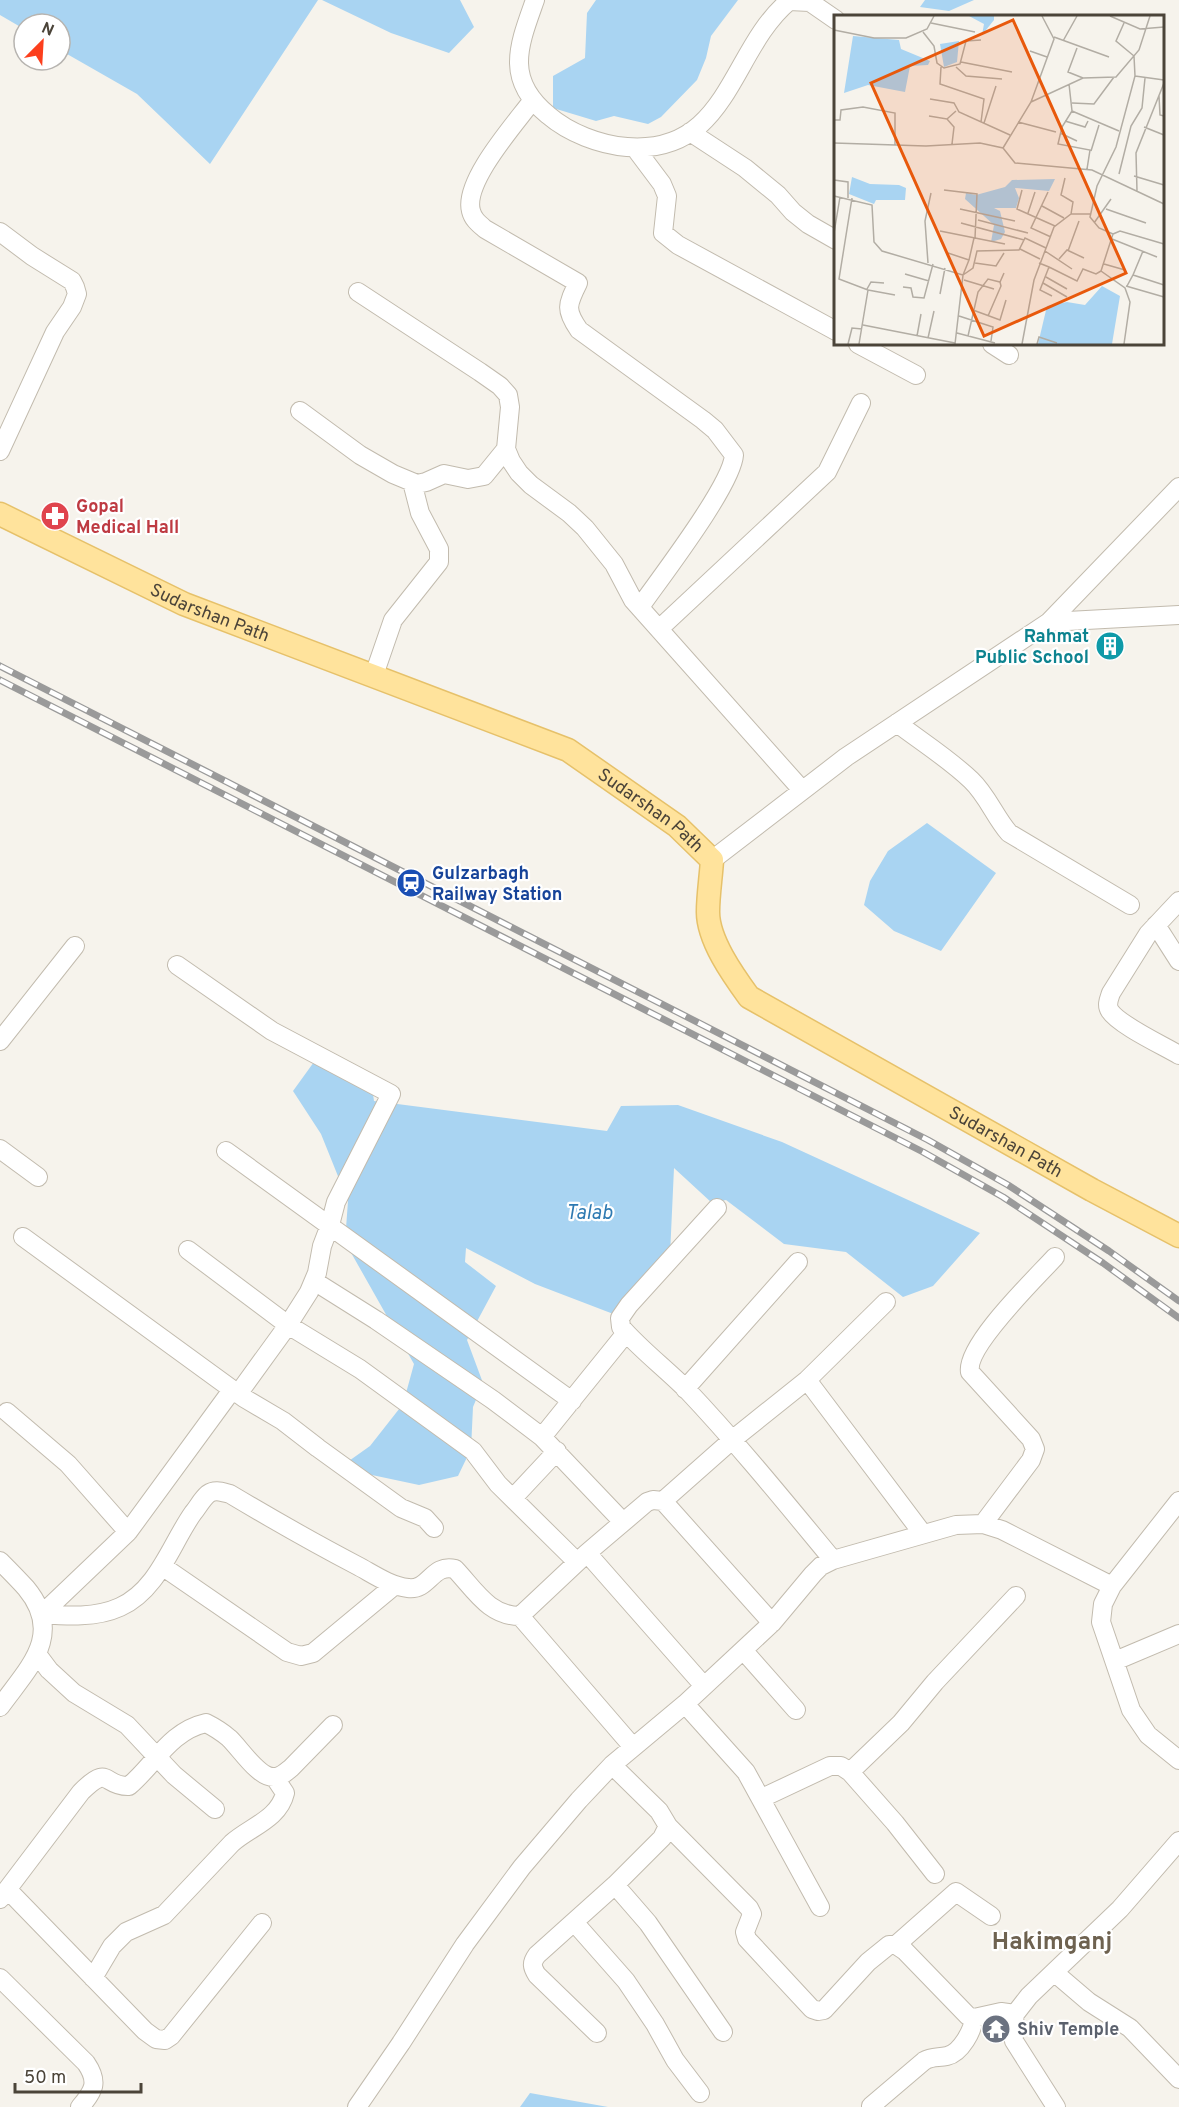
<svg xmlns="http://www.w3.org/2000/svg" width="1179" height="2107" viewBox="0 0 1179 2107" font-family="Overpass,sans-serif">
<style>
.water{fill:#a9d4f2}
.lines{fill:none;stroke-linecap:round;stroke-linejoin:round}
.minor-casing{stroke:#c2bbae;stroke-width:20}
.major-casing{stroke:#e6c16a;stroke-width:25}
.minor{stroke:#fff;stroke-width:18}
.major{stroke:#ffe39c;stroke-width:22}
.rail-casing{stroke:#9a9a9a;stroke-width:7}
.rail{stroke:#fff;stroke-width:4.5;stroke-dasharray:14;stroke-linecap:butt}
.labels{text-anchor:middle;stroke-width:4.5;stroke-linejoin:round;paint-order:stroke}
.health-label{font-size:18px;font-weight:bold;fill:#be3a42;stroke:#fff;text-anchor:start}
.street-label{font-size:18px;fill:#4b4439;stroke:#fff}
.culture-label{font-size:18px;font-weight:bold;fill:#0d838f;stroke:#fff;text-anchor:end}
.transit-label{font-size:18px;font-weight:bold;fill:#164399;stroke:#fff;text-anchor:start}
.worship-label{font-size:18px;font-weight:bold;fill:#5b616d;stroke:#fff;text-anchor:start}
.water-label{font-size:20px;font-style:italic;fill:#2e7ab2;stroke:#fff}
.district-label{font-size:24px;font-weight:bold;fill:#6e6250;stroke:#fff}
.inset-road{fill:none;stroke:#b2ada4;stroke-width:1.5}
.view{fill:#e8590c;fill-opacity:0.15;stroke:#e8590c;stroke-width:3}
.inset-edge{fill:none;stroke:#4b4439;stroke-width:3}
</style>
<rect width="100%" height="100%" fill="#f6f3ec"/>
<path class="water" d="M0,0H318L210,164L137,94L60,50V24H24V29L0,15Z
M322,0H460L474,27L449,53L391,33Z
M596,0H738L711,36L706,58L697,80L661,117L648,124L614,116L596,121L553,108V76L585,58L587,13Z
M925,0H974L949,11L920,7Z
M927,823L996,873L941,951L894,931L864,905L870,881L888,851Z
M319,1055L373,1094L374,1101L607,1131L621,1106L678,1105L782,1142L980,1233L933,1286L903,1297L846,1252L784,1244L726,1200L712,1203L674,1168L670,1255L616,1315L535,1284L466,1248L465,1262L496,1286L467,1340L483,1383L473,1407L471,1449L458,1476L419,1485L339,1468L370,1446L403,1404L414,1364L345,1242L348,1201L321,1134L293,1091Z
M530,2093L608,2107H520Z"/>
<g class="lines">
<g class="minor-casing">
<path id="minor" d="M535,0C519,45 504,79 548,115C569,133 600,145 627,147C729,155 730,50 789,1L810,2L836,20
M532,101C515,124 463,182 471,211C473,219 478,223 485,229L578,283C567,305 565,310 579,330L703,420L715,430L734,455C732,485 661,577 640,607
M690,132L745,168L778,195L793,212L808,224L836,240
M635,148L662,184L667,196L663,233L678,245L836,331
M0,232L32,256L72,281L75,287L77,294L72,307L55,332L0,451
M358,292L480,372L500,386L508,395L510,407L506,449L511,461L519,473L531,485L569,513L585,528L614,564L633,600L802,790
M858,344L916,375
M992,344L1009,355
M300,411L360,455L393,474L417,484L426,482L444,474L468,479L484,476L506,449
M1049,622L1179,615
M659,629L827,472L861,403
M374,675L393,620L439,562V549L420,513L412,482
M897,723C922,742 949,759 971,780C987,795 995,817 1009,833L1130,905
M712,860L846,757L1049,622L1179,487
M1179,901L1148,934L1111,993C1109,999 1106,1005 1110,1011C1119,1025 1164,1046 1179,1055
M1156,925L1179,961
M177,965L272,1031L391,1094L336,1202L330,1225L322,1246L317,1273L309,1292L288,1325L238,1394
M0,1041L75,946
M0,1149L38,1177
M226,1151L572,1401
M717,1208L629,1305L620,1318L621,1327C641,1350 665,1368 687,1390C738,1444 785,1502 833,1560
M23,1237L244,1398L283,1421L318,1448L401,1508L425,1518L434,1528
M188,1250L288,1325L360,1369L473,1451L498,1484L576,1561
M314,1281L376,1320L493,1400L542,1437L623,1522
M807,1380L923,1534
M685,1389L798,1262
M7,1412L68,1464L128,1532L42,1614
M542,1437L626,1333
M513,1498L557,1451
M1179,1501L1112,1586L1103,1604L1101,1622L1131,1710L1148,1735L1179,1760
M983,1524L1031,1460L1035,1449L1031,1439L970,1372C965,1346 1036,1278 1055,1257
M128,1532L232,1390
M587,1553L647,1502L653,1500L663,1501
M0,1561C9,1570 18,1579 26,1588C65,1635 28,1668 0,1707
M162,1566L287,1652L301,1656L313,1653L395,1585
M42,1614C67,1616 96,1618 120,1607C158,1590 171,1544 193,1513C198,1507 202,1499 208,1494C215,1489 222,1492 230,1494C272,1519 314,1543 358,1566C373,1574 390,1586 408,1588C429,1591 432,1563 455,1569C475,1590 489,1616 520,1616L587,1553L704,1686
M520,1616L633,1747
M772,1623L663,1501L732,1440L807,1380L886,1302
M743,1650L796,1710
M37,1654L49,1670L74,1693L127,1725L174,1775L215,1809
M1115,1661L1179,1634
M685,1704L746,1772L820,1907
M850,1772L901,1723L935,1682L1016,1596
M762,1798L830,1766H841L850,1772L895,1823L935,1874
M668,1826L749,1908L752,1914L745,1932L747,1939L812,2009L818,2011L824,2010L868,1962L889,1945H896L905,1951L968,2016L974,2018L1001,2012L1015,2014
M615,1885L648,1923L723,2032
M8,1890L145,2031L156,2039L165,2040L171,2036L262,1923
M0,1899L81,1792C110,1763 103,1787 129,1786C155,1764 170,1731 206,1723C214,1727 222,1732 229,1738C240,1748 259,1779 275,1777C281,1777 286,1772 291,1768L333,1725
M574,1922L626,1981L655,2024L675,2060L700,2093
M896,1945L956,1892L991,1916
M1055,1973L1089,2002L1130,2028L1179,2079
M0,1978L86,2063C99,2082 94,2091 80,2107
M93,1978L112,1946L126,1932L164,1915L232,1843C250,1827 279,1819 285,1793L275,1778
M597,2033L537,1975C532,1967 531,1963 537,1955L615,1885L662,1838L668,1826L659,1811L612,1765
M871,2106L924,2061C932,2056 938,2058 947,2056C961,2053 973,2030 974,2018
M357,2107L401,2043L465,1944L522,1867L579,1800L612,1765L685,1704L772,1623L813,1574L821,1566L833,1560L956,1525L983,1524L1002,1530L1112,1586
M1056,2107L1014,2041L1013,2028L1015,2014L1029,1996L1120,1909L1179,1841"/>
</g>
<g class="major-casing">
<g id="major">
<path id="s1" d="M0,514L184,604L568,750L677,826L712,860C711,877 708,895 708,912C708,940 733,975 749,997L1092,1190L1179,1236"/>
</g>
</g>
<use href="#minor" class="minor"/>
<use href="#major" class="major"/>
<g class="rail-casing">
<path id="rail" d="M0,666L928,1140L1008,1185L1109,1251L1179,1301
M0,680L923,1152L1003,1197L1103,1263L1179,1318"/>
</g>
<use href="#rail" class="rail"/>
</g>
<defs>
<g id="pharmacy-disc" transform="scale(1.5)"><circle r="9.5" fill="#e0444e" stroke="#fff"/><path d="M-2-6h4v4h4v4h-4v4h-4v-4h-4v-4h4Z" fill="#fff"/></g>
<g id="building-disc" transform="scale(1.5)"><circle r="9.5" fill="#0f9aa8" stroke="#fff"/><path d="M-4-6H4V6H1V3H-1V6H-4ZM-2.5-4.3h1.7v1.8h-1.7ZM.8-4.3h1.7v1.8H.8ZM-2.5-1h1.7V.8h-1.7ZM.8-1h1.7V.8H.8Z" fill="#fff"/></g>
<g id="station-disc" transform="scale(1.5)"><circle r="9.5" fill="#1a4fb4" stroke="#fff"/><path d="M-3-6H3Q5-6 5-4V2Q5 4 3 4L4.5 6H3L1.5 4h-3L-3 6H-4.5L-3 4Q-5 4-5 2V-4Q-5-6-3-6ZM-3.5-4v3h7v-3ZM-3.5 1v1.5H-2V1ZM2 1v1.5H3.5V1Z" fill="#fff"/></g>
<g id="temple-disc" transform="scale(1.5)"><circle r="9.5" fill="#6b7280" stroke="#fff"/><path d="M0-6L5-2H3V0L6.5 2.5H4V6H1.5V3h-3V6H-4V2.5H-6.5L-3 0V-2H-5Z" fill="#fff"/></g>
</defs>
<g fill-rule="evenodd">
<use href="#pharmacy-disc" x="55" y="516"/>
<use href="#building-disc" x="1110" y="646"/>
<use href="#station-disc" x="411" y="883"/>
<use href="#temple-disc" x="996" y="2029"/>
</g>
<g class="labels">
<g class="health-label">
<text x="76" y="512">Gopal<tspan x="76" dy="21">Medical Hall</tspan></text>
</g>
<g class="street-label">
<text dy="6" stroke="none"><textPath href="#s1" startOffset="232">Sudarshan Path</textPath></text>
<text dy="6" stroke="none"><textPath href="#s1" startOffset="718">Sudarshan Path</textPath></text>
<text dy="6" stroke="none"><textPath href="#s1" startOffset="1240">Sudarshan Path</textPath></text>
</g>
<g class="culture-label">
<text x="1089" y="642">Rahmat<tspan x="1089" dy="21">Public School</tspan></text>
</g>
<g class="transit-label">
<text x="432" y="879">Gulzarbagh<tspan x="432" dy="21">Railway Station</tspan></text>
</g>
<g class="worship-label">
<text x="1017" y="2035">Shiv Temple</text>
</g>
<g class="water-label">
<text x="589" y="1219">Talab</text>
</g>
<g class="district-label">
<text x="1052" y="1949">Hakimganj</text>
</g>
</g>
<g transform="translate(834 15)">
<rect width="330" height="330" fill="#f6f3ec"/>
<path d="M135,1H160V5L148,20L150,9ZM19,21L65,25L67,34L96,46L94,50L76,51L71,77L34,70L10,78ZM125,26L123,47L110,52L106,29ZM18,162L36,169L65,170L72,173L71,185H42L40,189L15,179ZM221,164L215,176L181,173L185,183L182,193H160L166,196L171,217L167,224L157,227L160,210L131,184L132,178L142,180L171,172L178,165ZM268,271L286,281L278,329H204L213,291L233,287L251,290Z" fill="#a9d4f2"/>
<path class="inset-road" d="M276,1L306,14L330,12M97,8L141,17M290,8L282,26L300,41L301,61L282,132L263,171L256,202L265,213L279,219L267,256L291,273L296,287L290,329M0,15L40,23H72L93,14L100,1M89,17L100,31L103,48L110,53L126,49L132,26L147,25M220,22L275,42M229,26L243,1M243,33L234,57L249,63M196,36L213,42M127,47L178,57M107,52L106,69L150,84L147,107M122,52L132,61L168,64M301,61L330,65M235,69L238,96L228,112L224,129L256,135L253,154M325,81L326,100L330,101M96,84L120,88L125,97L176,120M197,87L249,63L282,62L305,35L316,1M238,88L260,89L280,62M238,96L285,116M95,101L113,104L122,96M113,104L120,112L118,129M0,105H6L7,95L29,92L61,98V130M231,106L251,112L254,106M184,107L222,117M150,108L162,71M310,112L330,120M226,118L243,126M0,128L92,131L146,128L169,133L181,148L258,155L330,189M169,133L197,87L220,24L208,1M257,136L265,110M285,159L297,111L308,93L311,63M300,161L330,170M231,163L227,180L239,187L237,199M0,165L14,167V183M110,175L143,179L141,223M188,175L183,194L221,211M303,176L302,138L330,68M214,177L197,213L217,222M0,181L38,190L40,227L48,236L129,260L121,329M18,183L5,264L34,275L25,329M208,191L230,203M126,194L181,206M272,194L312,208M194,198L201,177M144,205L194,218M127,208L190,225M260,208L277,184M106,216L171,229M0,218L6,182M279,219L286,216L330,229M278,224L323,242M186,234L206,244M211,236L238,254M234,236L245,206M114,238L135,245L129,260M225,244L233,235L250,243M135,245L140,223M94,248L91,206L97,178M141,248L162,251L170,238M205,248L215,252L206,275L218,281M270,249L291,255M215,252L243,266L249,254L262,259L267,256M71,259L95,266M129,260L139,253L143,236L185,235L191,223L212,233M299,260L309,236M212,262L233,274M130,265L160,274M209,268L233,282M292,271L330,282M293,271L299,260L330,270M69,272L77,273L79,282L90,283L99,249M33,274L37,267L50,268M34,275L61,280M106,279L111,253M139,295L166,305L172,285M125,301L159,312L157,326M154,301L167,271L166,267M29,310L121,328M123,318L161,328M83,321L87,299M134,321L144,277L154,264L166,267L170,258M94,323L100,296M14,329L18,313L28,314M188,329L200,265L220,212L237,199H256M203,329L205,322L223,328"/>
<path class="view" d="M179,5L292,258L150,321L37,68Z"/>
<rect width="330" height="330" class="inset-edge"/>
</g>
<g transform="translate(42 42) rotate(24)"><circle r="28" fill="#ffffff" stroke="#b7b4b0" stroke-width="1.5"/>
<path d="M0-4.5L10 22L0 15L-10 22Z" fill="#fc3f1d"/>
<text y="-9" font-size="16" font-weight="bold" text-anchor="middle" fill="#4b4439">N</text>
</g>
<path d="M15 2083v9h126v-9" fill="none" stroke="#4b4439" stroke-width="3"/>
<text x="24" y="2083" font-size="18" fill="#4b4439" stroke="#ffffff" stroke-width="4.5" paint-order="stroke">50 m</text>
</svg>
